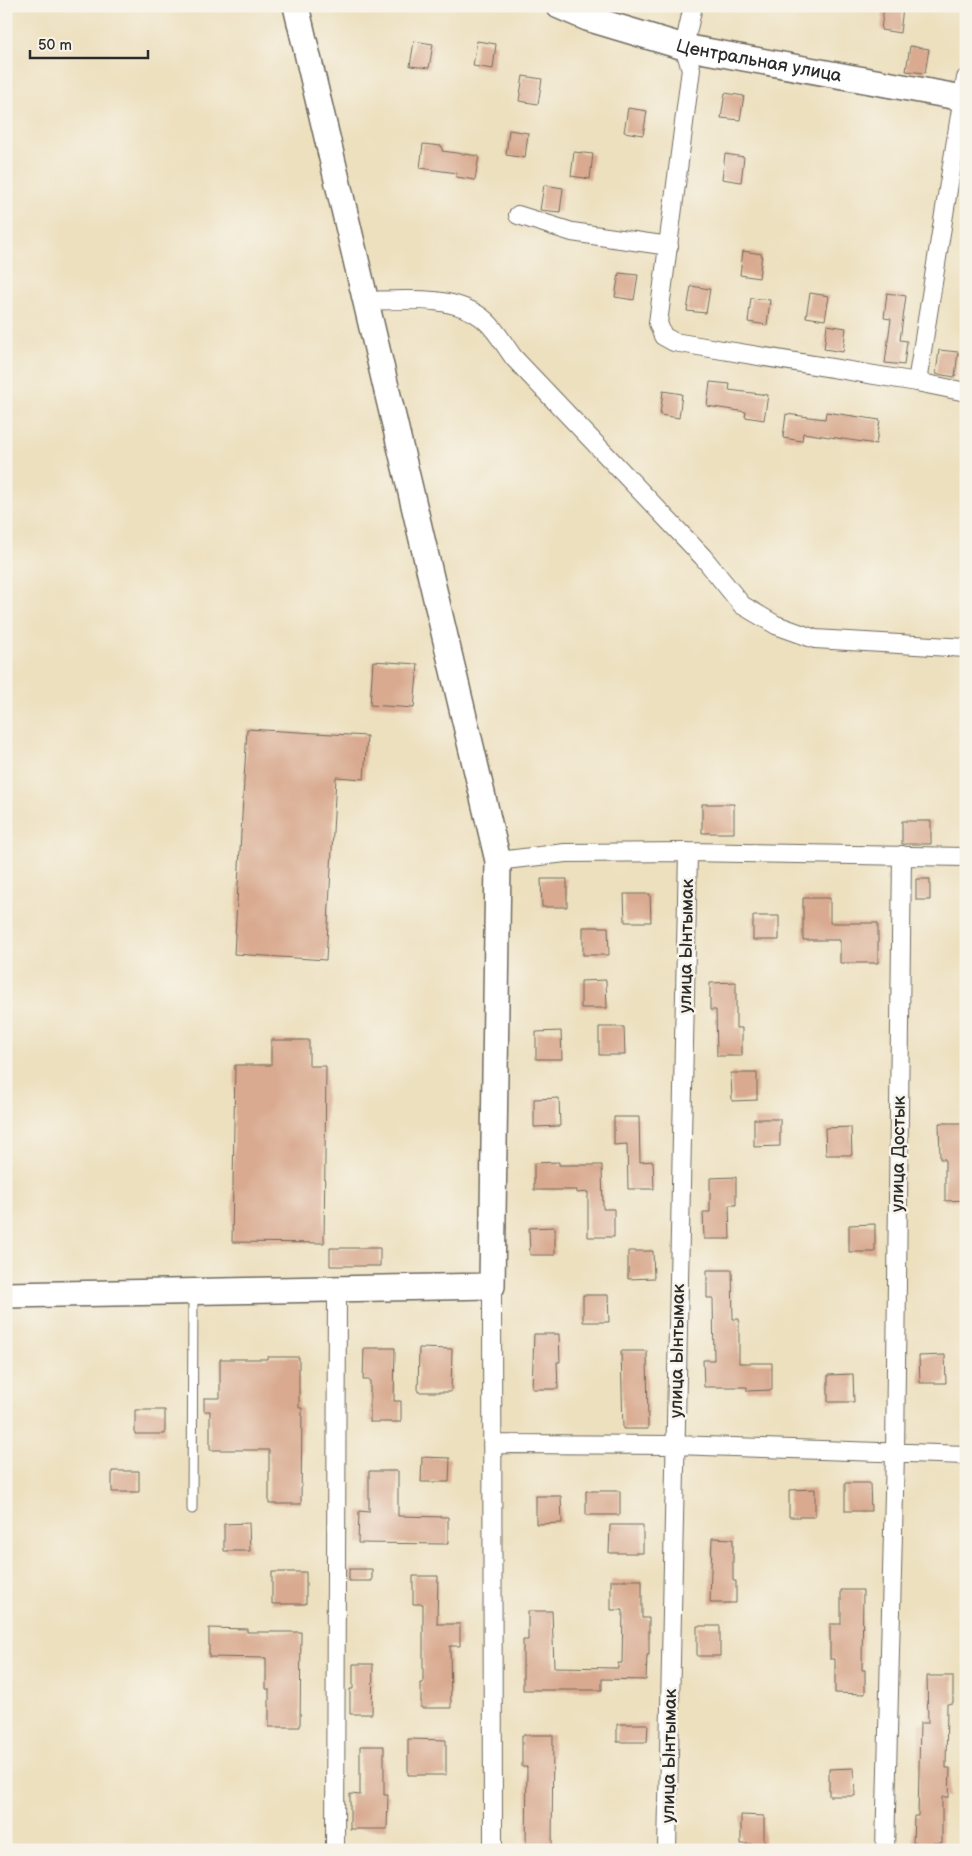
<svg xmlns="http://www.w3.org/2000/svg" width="972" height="1856" viewBox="0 0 972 1856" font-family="'Balsamiq Sans',sans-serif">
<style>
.building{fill:#d9aa90}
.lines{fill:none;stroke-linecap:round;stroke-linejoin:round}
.lane-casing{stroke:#6f6a5f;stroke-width:11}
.street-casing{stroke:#6f6a5f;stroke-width:20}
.secondary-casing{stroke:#6f6a5f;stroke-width:28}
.lane{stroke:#fff;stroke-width:9}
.street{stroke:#fff;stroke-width:18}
.secondary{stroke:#fff;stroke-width:25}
.labels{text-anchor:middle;stroke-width:5;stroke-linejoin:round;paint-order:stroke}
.street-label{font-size:18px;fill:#2b2b2b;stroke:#f7f3e8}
</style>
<rect width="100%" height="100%" fill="#f7f3e8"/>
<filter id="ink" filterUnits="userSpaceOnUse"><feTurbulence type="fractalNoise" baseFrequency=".02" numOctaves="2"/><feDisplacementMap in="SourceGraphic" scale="10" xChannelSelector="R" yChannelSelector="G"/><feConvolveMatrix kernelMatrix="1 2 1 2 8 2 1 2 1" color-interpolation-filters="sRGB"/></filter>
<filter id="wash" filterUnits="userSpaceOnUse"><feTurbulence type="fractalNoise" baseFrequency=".0096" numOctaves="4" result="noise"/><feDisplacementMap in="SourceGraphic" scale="20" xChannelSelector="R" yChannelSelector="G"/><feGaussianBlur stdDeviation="1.12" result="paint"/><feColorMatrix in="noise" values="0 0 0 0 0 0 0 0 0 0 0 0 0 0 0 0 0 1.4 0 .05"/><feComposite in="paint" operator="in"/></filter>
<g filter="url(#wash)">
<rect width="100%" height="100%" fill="#ede0bf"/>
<g id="blocks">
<path class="building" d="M884,6L903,8L900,33L881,30Z
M414,41L433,44L429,68L410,66Z
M477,41L496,44L493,69L473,66Z
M910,46L929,49L925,73L906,71Z
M523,76L542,79L538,104L519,101Z
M725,93L744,96L740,120L721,118Z
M628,108L647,111L643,135L624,132Z
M509,130L528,133L525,158L506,155Z
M423,144L442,146V151L479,156L475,180L456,177L457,173L420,168Z
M574,152L593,154L590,179L571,176Z
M725,154L744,157L741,182L722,179Z
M544,185L563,188L560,212L540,210Z
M743,251L762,254L759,278L740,275Z
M619,273L638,275L634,300L615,297Z
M691,286L710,289L706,313L687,311Z
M810,293L829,296L825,320L806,317Z
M887,293L906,296L900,340L907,341L904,365L885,363L891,319L884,318Z
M751,298L770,300L767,325L748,322Z
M827,325L846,328L843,352L824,349Z
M939,350L958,352L955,377L936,374Z
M710,382L730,384L729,390L768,395L764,420L745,417L746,412L707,406Z
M663,391L682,394L679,418L660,415Z
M826,412L880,420L876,444L803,433L802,441L783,438L786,414L825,419Z
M373,661L418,664L414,708L370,705Z
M247,729L367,736L364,779L336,777L326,960L234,954Z
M702,804H734V833H702Z
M902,821H931V844H902Z
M541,879H567V907H542Z
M916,879H930V900H916Z
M624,894H650L651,922H625Z
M803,898H830V923H878V963H840V940H803Z
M753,916H779V940H753Z
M583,927H608L609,955H583Z
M606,980L607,1008H581V981Z
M736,982V1028H742V1056H717L716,1010H710V983Z
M599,1027H624L625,1055H599Z
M561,1031L562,1059H536V1032Z
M271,1040H309V1066H326L324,1243L232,1242L235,1065H271Z
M731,1073H757V1100L732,1101Z
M559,1098L560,1126L534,1127V1099Z
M614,1117H639L640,1162L653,1161L654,1189H628L627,1144L614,1145Z
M754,1119H780V1146L754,1147Z
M939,1123H966V1200L945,1201V1159H940Z
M851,1127L852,1155H826L825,1128Z
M559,1162V1165H602L603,1209H614V1237H588V1192L577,1193V1190H534V1163Z
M736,1177V1205H729L730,1239H704L703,1212H710V1178Z
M875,1224V1252H849V1225Z
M555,1227V1255H530L529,1228Z
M330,1248H380V1266H330Z
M628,1251H653L654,1278L628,1279Z
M707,1270H732L733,1319H739V1363H772V1390L747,1391V1387H704L703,1360H714L713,1298H707Z
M583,1295H608L609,1322H583Z
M534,1334H559L560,1362H557L558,1389H532Z
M364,1348H395L394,1401H401V1422H370V1380H363Z
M419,1348L452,1349L451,1392H418Z
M621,1351H647L648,1429H623Z
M945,1355L946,1383H920L919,1356Z
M267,1357H299V1408H302L301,1504H269V1450H210V1411H204V1398H220V1359H267Z
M853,1374L854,1402H828V1375Z
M135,1410H165V1434H135Z
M422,1457L450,1458L449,1482H421Z
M112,1471H139V1492H112Z
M369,1471H398V1516L448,1517V1544L358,1543L359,1511L369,1512Z
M845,1483H870L871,1511H845Z
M815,1489V1517H789V1490Z
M586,1491H620V1515H586Z
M536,1496H561L562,1523L536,1524Z
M249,1523L250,1551H224V1524Z
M610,1525H643V1553H609Z
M712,1538L733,1539V1581H736V1603H710Z
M349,1569H372V1581H349Z
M272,1572H306V1604H272Z
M413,1576H438L437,1624H460V1646H450L451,1708H421V1683H423V1604H413Z
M611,1580H642V1618H649V1655H647L646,1680L602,1679V1690H523V1640H528V1611H552L554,1667L618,1668V1663H622L623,1610H611Z
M841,1590H863L862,1670H865V1694L835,1693V1659H830V1624H841Z
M697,1626H720V1656H697Z
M209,1628L247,1629V1632H301L300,1727H269V1689H266V1658L209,1657Z
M353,1664H373L372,1714H350V1689H353Z
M927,1676H953V1703L947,1704L946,1768H950L949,1797H942V1843H913L914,1816H918L920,1723H928Z
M617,1724H648L647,1742H617Z
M522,1735H553L552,1850H526L527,1767H522Z
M408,1739L446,1740V1775H408Z
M360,1746H384V1795H388L387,1829H350V1794L360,1795Z
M854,1768L855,1796H829V1769Z
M741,1815L764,1816V1844H741Z"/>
</g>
</g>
<g filter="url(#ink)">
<use href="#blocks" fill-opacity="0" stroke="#6f6a5f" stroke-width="1"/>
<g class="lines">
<g class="lane-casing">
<path id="lane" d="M192,1509L193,1294"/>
</g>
<g class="street-casing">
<path id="street" d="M693,6L684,47L691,69L658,323L663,336L674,342L917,382L966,392
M518,215L572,232L669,246
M366,301C403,300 456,294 486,321C497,331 505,346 514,358L703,557L742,605L776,625L815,639L966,648
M917,382L966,78
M498,861L565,853L688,852L966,857
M492,1286L493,1850
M492,1444L675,1445L966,1455
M335,1850L337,1290
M667,1850L688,852
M885,1850L895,1453L902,855"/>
</g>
<g class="secondary-casing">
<g id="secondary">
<path id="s1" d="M559,6L587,18L684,47L963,98"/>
<path d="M6,1295L492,1286L498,861L296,6"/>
</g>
</g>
<use href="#lane" class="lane"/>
<use href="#street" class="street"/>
<use href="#secondary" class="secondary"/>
</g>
</g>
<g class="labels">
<g class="street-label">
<text dy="6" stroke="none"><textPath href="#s1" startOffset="208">Центральная улица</textPath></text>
<text transform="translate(686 946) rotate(-89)" y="6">улица Ынтымак</text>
<text transform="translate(898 1154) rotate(-89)" y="6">улица Достык</text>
<text transform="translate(677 1351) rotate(-89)" y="6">улица Ынтымак</text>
<text transform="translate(669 1756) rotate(-89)" y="6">улица Ынтымак</text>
</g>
</g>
<rect width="972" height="1856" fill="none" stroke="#f7f3e8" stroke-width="25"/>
<path d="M30 50v8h118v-8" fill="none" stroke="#2b2b2b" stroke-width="2.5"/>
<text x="38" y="50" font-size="15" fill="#2b2b2b" stroke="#f7f3e8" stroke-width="4" paint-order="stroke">50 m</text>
</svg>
